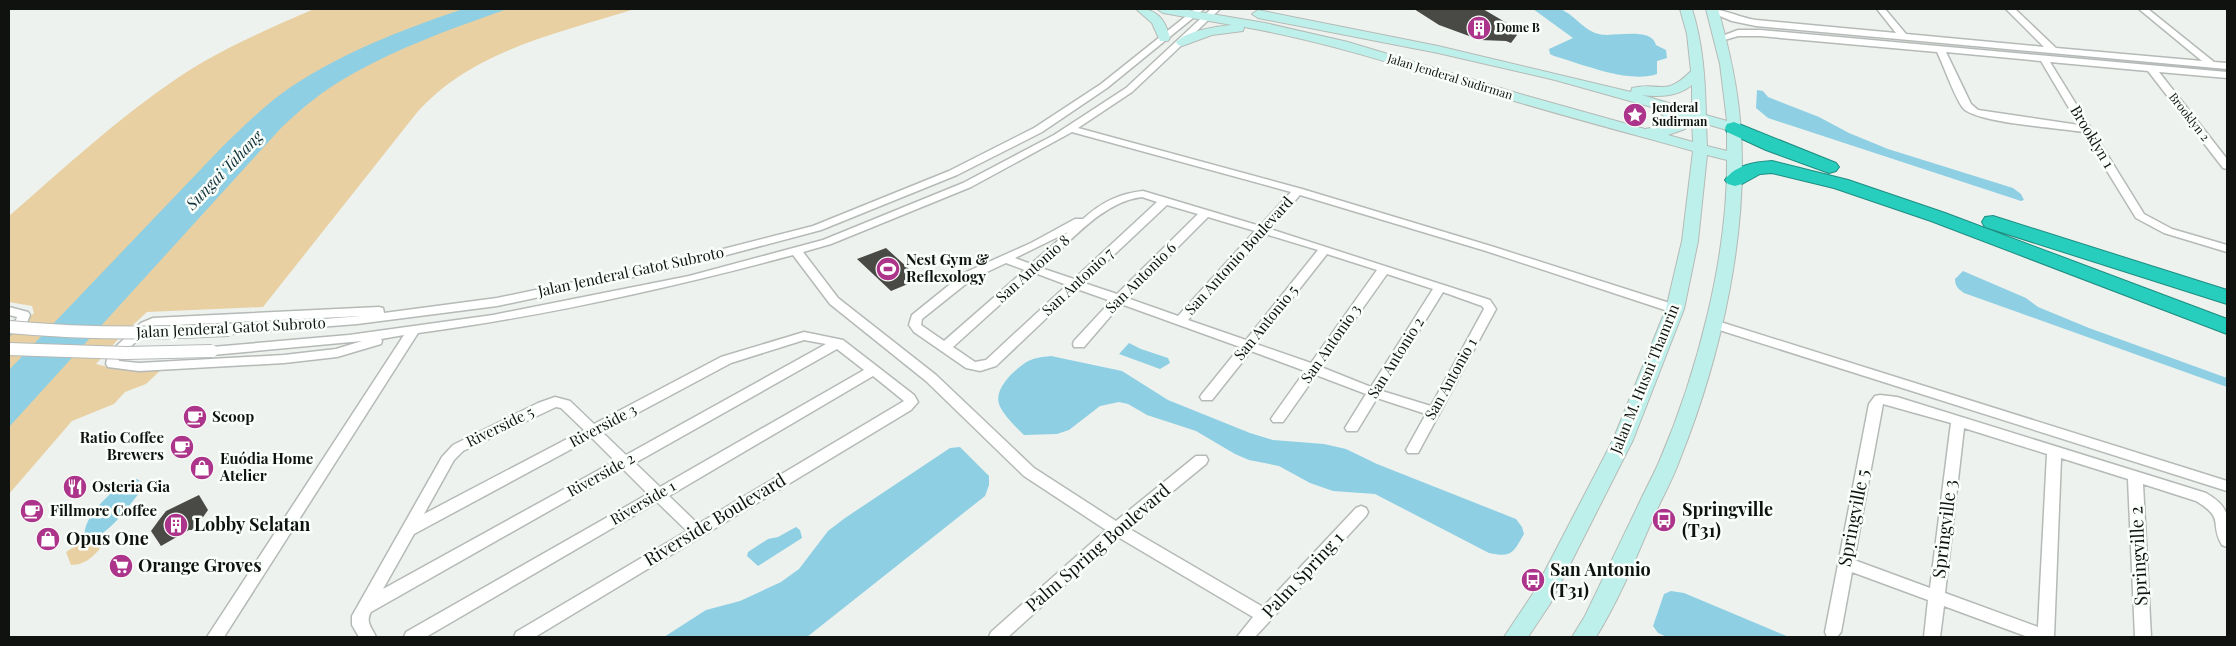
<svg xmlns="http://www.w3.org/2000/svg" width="2236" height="646" viewBox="0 0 2236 646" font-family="'Playfair Display',serif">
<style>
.green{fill:#e8d0a3}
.water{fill:#8ecfe3}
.building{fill:#494a46}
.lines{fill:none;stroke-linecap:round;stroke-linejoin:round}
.street-casing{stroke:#b5bab6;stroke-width:3}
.secondary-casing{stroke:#b5bab6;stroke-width:2}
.highway-casing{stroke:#1f8c80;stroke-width:2}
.street{fill:#fff;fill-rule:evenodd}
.secondary{fill:#bef0eb;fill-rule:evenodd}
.highway{fill:#27cdbd;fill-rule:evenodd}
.street-bridge-casing{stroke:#b5bab6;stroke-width:14;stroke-linecap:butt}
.street-bridge{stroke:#fff;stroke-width:12}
.labels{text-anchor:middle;stroke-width:5;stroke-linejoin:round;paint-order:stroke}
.far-poi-label{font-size:12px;font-weight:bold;fill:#101210;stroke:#fbfffb;text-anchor:start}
.far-street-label{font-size:12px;fill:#101210;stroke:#fbfffb}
.street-label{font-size:15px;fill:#101210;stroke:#fbfffb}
.poi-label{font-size:15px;font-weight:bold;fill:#101210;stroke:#fbfffb;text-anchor:start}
.water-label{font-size:16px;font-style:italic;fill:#13333c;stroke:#fbfffb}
.near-poi-label{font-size:18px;font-weight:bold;fill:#101210;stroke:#fbfffb;text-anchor:start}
.near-street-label{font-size:18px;fill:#101210;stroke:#fbfffb}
</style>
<rect width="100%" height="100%" fill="#edf2ee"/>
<path class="green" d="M314,9H635C572,29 502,44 448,84C437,92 428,101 419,110L263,307L147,312L122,335L96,364L119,370L163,368L146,384L125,392L114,404L72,421L9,494V336L34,313L32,306L9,302V216C64,168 118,118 179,77C221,49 268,29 314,9Z
M86,539L105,542C96,554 87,565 71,565L66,552Z"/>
<path class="water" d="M463,9H507C448,30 388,51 334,85C315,97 298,112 281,128L9,427V370L224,145C242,128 261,109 281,94C335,55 401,30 463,9Z
M1533,9C1540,9 1552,6 1560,9C1574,14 1584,31 1599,34C1612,38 1651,26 1656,45L1666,50L1667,58L1657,61V74C1630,84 1582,64 1554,56L1550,54L1549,49L1573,38Z
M1757,90L1763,91L1768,97L1819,117L1849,133L1888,149L2013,188L2021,194L2024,200L2021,201L1768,118L1756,108Z
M1963,271L2026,298L2038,307L2089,328L2227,378V387L1964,293C1958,289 1955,286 1955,279Z
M1129,343L1141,349L1168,358L1170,363L1160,369L1119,354Z
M1051,356L1122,371L1168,400L1250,433L1273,440L1324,444L1346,449L1377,464L1516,519L1522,527L1524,534C1513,553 1512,558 1489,553L1375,494L1333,491L1310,483L1279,466L1249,460L1235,454L1196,431L1147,415L1128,404L1119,402L1100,406L1069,430L1057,434L1024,435C1016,427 1003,415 999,404C994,389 1013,371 1025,363C1032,358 1042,357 1051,356Z
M960,447L989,476V485L985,496L807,637H664L706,610L740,601L781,582L799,569L828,531L845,518L950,448Z
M133,479H137L143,483L141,491C130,504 105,541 86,539C77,521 116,485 133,479Z
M796,527L800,530L802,538L758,566L747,556L748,552L768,539L778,537Z
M1671,591L1684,593L1789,637H1667L1658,633L1653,626L1664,594Z"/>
<path class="building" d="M1414,9H1483L1510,25L1517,35L1511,43L1506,41L1480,40L1439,25Z
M886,248L920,279L891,291L857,259Z
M199,495L208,510L194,530H189L161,546L151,531L159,520L166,511Z"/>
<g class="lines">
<g class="street-casing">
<path id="street" d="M1195,9H1204L1107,88L1042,132L957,175L821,230L689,265L497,306L357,324L229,334L223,330L225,327L361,316L155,326L149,329L119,358V361L139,363L284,355L336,349L362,341L212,355L206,351L212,347L349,335L493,315L689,276L823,240L963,183L1054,135L1126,88L1211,9H1220L1132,92L1078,128L1302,189L1494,247L1679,306L1681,309L1679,312H1671L1486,251L1300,195L1270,229L1490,300L1496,309L1418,453H1408L1406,450L1426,414L1377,398L1357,431H1347L1345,428L1366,394L1316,375L1283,422H1273L1271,419L1273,416L1305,371L1251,351L1212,400H1202L1200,397L1202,394L1240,347L1121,304L1084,347H1074L1073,344L1074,341L1111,301L1077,289L996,366L980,371L966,368L914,332L909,325L912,315L964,273L1031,243L1075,219H1083C1102,202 1118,194 1143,191L1260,226L1291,192L1072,132L971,187L831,244L803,252L838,298L936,375L1034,468L1116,521L1196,456H1206L1208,460L1206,464L1128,528L1263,607L1356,508L1361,506L1366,508L1368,512L1366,516L1255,637H1237L1253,617L1118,537L1008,637H989L991,632L1106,530L1024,476L926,381L830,304L793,255C670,288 545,316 418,333L224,637H207L404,335L381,339L382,341L381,344L337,357L284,363L139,371L108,367L106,364L108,354L141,323L153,318L379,307L383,308L384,313L497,298L688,258L813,226L949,171L1034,128L1101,84ZM1142,197L1157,202L1074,279L1041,268C1071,241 1102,202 1142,197ZM1167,205L1198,214L1117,294L1084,283ZM1208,217L1255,231L1178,316L1127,298ZM1068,232L1031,264L1015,258ZM1265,234L1318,250L1246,340L1188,320ZM1327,254L1377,270L1311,363L1256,344ZM1006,263L1025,270L944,341L921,325L922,319L972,279ZM1035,273L1067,285L986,360L975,362L953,347ZM1387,274L1433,289L1371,387L1321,367ZM1443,292L1482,306L1484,309L1431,406L1382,391Z
M1710,9C1724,9 1741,18 1756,20L1896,33L1877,9H1885L1906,34L2044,47L2006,9H2015L2056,48L2202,61L2139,9H2148L2214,62L2227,63V69L1756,26L1732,21L1710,12Z
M1738,30H1760L2227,72V78L2159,72L2227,159V169L2223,168L2148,71L2050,62L2144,214L2172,229L2227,245V252L2164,233L2136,218L2083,132C2060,128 1976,123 1963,108C1954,96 1944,66 1937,52L1760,36H1738L1721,41L1717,38ZM1946,52L2041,61L2079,125L1978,110L1971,104Z
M9,307L28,312L30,315L26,325L9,335V325L16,320L17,317L9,315Z
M1714,320L2227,481V491L1710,327L1708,324L1710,321Z
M804,332L843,340L914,395L918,402L911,410L535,637H514L516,632L687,531L657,502L426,637H404L406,632L648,494L623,469L371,612C365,622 372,628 376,637H359L352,625V616L442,457L453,445L538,403L555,397L570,401L594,424L721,357ZM804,340L826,344L626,455L602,432L731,363ZM837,349L864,370L660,487L635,463ZM873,376L904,401L698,524L669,496ZM556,407L561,408L584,430L424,514L454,460L463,451ZM592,438L615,461L383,589L414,534Z
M1880,395L1897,397L2206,493C2233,509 2227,518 2227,547L2222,545C2209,523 2226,519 2196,501L2143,484L2151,637H2135L2128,479L2061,458L2054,637H2028L1944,606L1940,637H1924L1928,600L1852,572L1841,632L1837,637H1827L1825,632L1869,404L1875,396ZM1883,404L1951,423L1930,588L1854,560ZM1964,428L2047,454L2038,627L1945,593Z"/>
</g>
<g class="secondary-casing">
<path id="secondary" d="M1136,9C1157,8 1165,19 1170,38L1168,41H1160L1152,23Z
M1157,9H1182L1265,23L1348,42L1527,96L1645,129L1672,124L1655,108L1555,80L1438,53L1258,18L1252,14L1258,10L1438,46L1631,92L1632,88C1659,81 1665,98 1691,71L1687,34L1680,9H1692C1703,44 1705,78 1706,115L1727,121L1720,64L1706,9H1718C1728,45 1737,82 1740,120C1750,229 1721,357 1680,459C1673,479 1662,498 1653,518C1636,558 1619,600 1596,637H1572L1585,616C1602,580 1619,545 1636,510C1643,494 1652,478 1659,462C1697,374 1728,257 1727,160L1707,155L1698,241L1684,309L1633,440L1550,604L1528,637H1504L1534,592L1613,440L1666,309L1682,241L1693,151C1632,134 1571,118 1511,100C1423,73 1335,43 1244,27L1243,31L1212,35L1182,46L1178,45L1176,42C1186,31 1218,26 1232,25L1163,13ZM1692,85V110L1642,95C1659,97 1677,97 1692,85ZM1681,116L1692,119L1693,142L1668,135L1685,129L1687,126ZM1706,124L1727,130V151L1707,146Z"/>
</g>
<g class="highway-casing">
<path id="highway" d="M1734,122L1836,163L1839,167L1836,171L1829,173L1766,150L1727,132L1725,128L1727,124Z
M1772,161L1848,180L1945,213L2227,319V334L1931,221L1834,188L1772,173L1760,174L1742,184L1735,186L1728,184L1725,180C1735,165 1755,162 1772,161Z
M1993,216L2227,290V304L1985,227L1982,222L1985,217Z"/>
</g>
<use href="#street" class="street"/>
<use href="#secondary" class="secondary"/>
<use href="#highway" class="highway"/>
<g class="street-bridge-casing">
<path id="street-bridge" d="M9,327C85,334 153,334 229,330
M9,349L126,353L212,351"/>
</g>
<use href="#street-bridge" class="street-bridge"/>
</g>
<defs>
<g id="building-disc" transform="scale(1.25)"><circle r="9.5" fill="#ac348a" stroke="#fbfffb"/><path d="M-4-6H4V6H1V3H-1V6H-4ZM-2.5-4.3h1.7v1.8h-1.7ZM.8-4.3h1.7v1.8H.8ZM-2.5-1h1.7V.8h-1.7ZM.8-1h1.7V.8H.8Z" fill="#fff"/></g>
<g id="sight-disc" transform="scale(1.25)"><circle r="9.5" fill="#ac348a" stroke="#fbfffb"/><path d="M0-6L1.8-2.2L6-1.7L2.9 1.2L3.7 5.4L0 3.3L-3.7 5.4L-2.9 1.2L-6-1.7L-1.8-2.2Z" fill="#fff"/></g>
<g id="stadium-disc" transform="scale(1.25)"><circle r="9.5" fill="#ac348a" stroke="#fbfffb"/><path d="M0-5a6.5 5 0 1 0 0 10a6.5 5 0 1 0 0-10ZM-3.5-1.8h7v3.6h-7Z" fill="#fff"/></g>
<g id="cafe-disc" transform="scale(1.25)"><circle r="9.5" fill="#ac348a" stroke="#fbfffb"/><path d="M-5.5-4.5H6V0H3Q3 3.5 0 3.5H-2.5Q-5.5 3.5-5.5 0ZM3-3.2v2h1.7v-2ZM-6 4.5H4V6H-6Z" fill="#fff"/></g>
<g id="shop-disc" transform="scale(1.25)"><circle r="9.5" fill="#ac348a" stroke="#fbfffb"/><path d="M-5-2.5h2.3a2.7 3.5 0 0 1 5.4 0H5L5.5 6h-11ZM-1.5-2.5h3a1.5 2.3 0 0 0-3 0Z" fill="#fff"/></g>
<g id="restaurant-disc" transform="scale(1.25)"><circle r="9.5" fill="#ac348a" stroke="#fbfffb"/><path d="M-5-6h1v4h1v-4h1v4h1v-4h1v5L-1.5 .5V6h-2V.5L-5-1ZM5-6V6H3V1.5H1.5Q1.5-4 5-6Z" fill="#fff"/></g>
<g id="bus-disc" transform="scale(1.25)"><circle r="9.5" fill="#ac348a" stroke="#fbfffb"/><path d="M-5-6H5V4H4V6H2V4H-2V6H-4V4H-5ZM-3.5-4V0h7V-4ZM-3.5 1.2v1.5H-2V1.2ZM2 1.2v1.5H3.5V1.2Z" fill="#fff"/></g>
<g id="supermarket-disc" transform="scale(1.25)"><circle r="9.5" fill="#ac348a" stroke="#fbfffb"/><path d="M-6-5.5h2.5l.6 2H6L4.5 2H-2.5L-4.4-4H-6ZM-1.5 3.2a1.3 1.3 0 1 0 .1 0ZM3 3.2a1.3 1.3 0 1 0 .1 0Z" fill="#fff"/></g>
</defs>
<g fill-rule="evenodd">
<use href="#building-disc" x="1479" y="28"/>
<use href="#sight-disc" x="1635" y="115"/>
<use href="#stadium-disc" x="888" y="269"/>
<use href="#cafe-disc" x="195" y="417"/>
<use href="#cafe-disc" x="182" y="447"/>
<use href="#shop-disc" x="202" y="468"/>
<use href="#restaurant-disc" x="75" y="487"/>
<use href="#cafe-disc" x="32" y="511"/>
<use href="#bus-disc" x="1664" y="520"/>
<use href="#building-disc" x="176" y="525"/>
<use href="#shop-disc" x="48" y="539"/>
<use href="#supermarket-disc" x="121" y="566"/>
<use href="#bus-disc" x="1533" y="580"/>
</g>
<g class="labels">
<g class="far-poi-label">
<text x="1496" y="32">Dome B</text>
<text x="1652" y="112">Jenderal<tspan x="1652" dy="14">Sudirman</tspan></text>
</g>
<g class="far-street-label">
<text transform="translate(1450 77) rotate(17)" y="4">Jalan Jenderal Sudirman</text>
<text transform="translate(2189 117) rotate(52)" y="4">Brooklyn 2</text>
</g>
<g class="street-label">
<text transform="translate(2092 137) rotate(59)" y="5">Brooklyn 1</text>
<text transform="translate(1239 256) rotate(-48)" y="5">San Antonio Boulevard</text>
<text transform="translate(1033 269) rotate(-42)" y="5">San Antonio 8</text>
<text transform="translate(631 272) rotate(-12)" y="5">Jalan Jenderal Gatot Subroto</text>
<text transform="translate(1141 278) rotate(-45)" y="5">San Antonio 6</text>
<text transform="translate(1078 282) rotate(-43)" y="5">San Antonio 7</text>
<text transform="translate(1266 323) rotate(-51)" y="5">San Antonio 5</text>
<text transform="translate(231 328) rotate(-3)" y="5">Jalan Jenderal Gatot Subroto</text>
<text transform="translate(1331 344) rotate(-55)" y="5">San Antonio 3</text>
<text transform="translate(1396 358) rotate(-58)" y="5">San Antonio 2</text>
<text transform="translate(1451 379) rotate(-61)" y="5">San Antonio 1</text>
<text transform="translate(1645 379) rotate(-68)" y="5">Jalan M. Husni Thamrin</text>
<text transform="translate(603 426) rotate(-28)" y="5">Riverside 3</text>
<text transform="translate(500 427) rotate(-26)" y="5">Riverside 5</text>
<text transform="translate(601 475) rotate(-29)" y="5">Riverside 2</text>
<text transform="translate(643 503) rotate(-30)" y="5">Riverside 1</text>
</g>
<g class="poi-label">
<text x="906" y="265">Nest Gym &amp;<tspan x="906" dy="17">Reflexology</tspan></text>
<text x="212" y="422">Scoop</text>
<text x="164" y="443" text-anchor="end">Ratio Coffee<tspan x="164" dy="17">Brewers</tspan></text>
<text x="220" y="464">Euódia Home<tspan x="220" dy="17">Atelier</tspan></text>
<text x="92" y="492">Osteria Gia</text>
<text x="50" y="516">Fillmore Coffee</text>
</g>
<g class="water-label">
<text transform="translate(224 170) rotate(-46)" y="6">Sungai Tahang</text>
</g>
<g class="near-poi-label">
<text x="1682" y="516">Springville<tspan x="1682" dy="21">(T31)</tspan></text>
<text x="194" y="531">Lobby Selatan</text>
<text x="66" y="545">Opus One</text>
<text x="138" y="572">Orange Groves</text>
<text x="1550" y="576">San Antonio<tspan x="1550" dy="21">(T31)</tspan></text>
</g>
<g class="near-street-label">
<text transform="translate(1854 518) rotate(-79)" y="6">Springville 5</text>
<text transform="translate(715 520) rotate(-31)" y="6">Riverside Boulevard</text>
<text transform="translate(1945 529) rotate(-83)" y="6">Springville 3</text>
<text transform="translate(1098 548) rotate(-41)" y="6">Palm Spring Boulevard</text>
<text transform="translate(2139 556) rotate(-93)" y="6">Springville 2</text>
<text transform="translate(1303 575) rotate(-47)" y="6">Palm Spring 1</text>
</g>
</g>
<rect width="2236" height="646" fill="none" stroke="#101210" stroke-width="20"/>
</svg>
